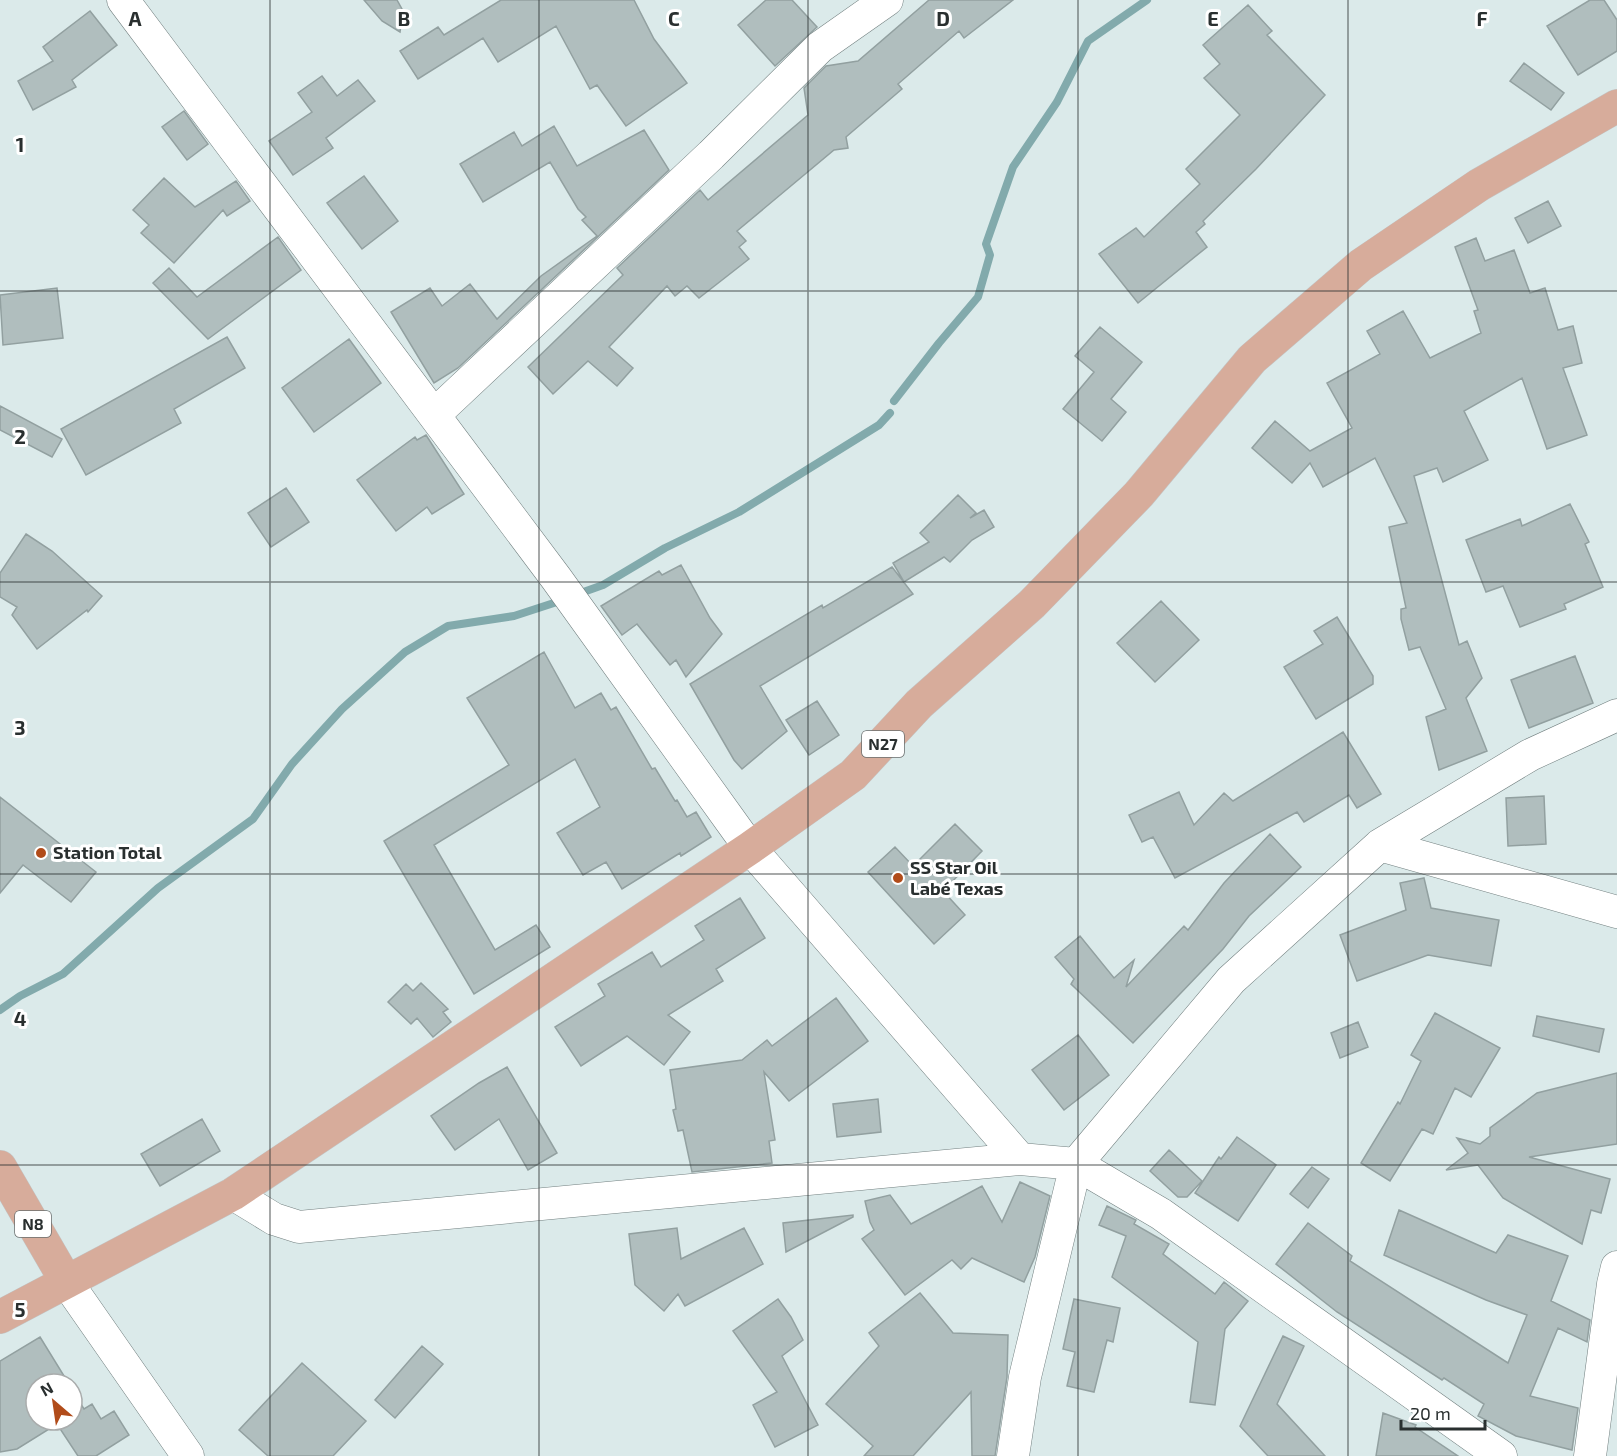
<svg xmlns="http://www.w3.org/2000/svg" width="1617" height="1456" viewBox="0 0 1617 1456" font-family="'Exo 2',sans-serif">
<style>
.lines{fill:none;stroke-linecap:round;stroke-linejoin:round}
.stream{stroke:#82aaac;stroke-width:8}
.building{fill:#b0bebe;stroke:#92a0a0;stroke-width:1.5}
.street-casing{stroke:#738080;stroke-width:33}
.primary-casing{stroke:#c3c5c5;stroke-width:34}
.street{stroke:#fff;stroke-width:32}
.primary{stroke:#d7ac9b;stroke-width:33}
.grid{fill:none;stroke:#292f2f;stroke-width:1.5;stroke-opacity:0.55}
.poi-dot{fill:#b14c1a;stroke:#fff;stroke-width:2}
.labels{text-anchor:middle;stroke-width:6;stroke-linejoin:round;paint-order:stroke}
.shield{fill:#fff;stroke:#696d6d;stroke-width:1.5}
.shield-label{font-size:16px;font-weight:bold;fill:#292f2f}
.poi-label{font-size:18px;font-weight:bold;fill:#292f2f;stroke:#fff;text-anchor:start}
.grid-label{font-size:20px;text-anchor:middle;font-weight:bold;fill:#292f2f;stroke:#fff;stroke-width:6;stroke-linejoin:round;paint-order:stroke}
</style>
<rect width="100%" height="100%" fill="#dbeaea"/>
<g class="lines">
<path class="stream" d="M894,401L939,343L978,297L990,255L986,244L1013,167L1057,102L1088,41L1147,0
M575,595L603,585L665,548L739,512L879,425L890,413
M0,1010L20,996L63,974L158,888L253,819L292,764L342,709L405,652L448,626L514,616L563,600"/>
</g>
<path class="building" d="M364,0H397L403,11L400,32L382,21Z
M501,0H634L654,39L687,83L626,126L597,85L590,89L556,26L498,62L483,38L418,79L400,51L438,27L444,35Z
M766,0H792L817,27L775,66L738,25Z
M929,0H1013L964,38L959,31L898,84L902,89L846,137L848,148L834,150L737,231L746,241L739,247L749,259L699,298L687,286L675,296L667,286L609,347L633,368L617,386L588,361L553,394L528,367L623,275L617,268L700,190L708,200L808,115L804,88L826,66L858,61Z
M1590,0H1604L1617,20V51L1578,75L1547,26Z
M1248,5L1272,31L1267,35L1325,95L1256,169L1203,221L1205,224L1196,232L1207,247L1138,303L1099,254L1136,228L1144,237L1200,184L1186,169L1240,115L1204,78L1220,64L1203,45Z
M90,11L117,45L72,80L76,87L33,110L18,81L53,61L43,47Z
M1524,63L1564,93L1551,110L1510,81Z
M322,76L337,96L358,80L375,101L326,138L333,148L293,175L269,141L312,112L298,93Z
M184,111L208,144L187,160L162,127Z
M554,126L577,166L644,130L669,170L458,368L434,383L391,312L430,288L442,306L470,284L497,319L541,276L597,236L582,220L586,217L578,209L550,162L483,202L460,164L514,132L522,146Z
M364,176L398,221L362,249L327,203Z
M164,178L195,207L236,181L250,201L227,216L223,210L174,263L141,233L149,225L133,210Z
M1548,201L1561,226L1528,243L1515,218Z
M278,237L301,270L208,339L153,283L169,268L197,297Z
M1476,238L1485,261L1514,250L1530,293L1545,288L1558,330L1573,326L1582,363L1563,368L1587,435L1547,449L1522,378L1464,411L1488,460L1443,482L1437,468L1414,476L1459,645L1467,641L1482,678L1466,698L1487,751L1439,770L1426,717L1446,709L1420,647L1409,650L1401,619V609L1406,608L1389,527L1407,523L1375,458L1323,487L1310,463L1292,483L1252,448L1275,421L1310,451L1352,428L1327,383L1380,354L1367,331L1403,311L1430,358L1481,333L1474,311L1478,310L1455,247Z
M57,288L63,338L3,345L0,295Z
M1100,327L1142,362L1111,399L1126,412L1102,441L1063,409L1094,372L1075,356Z
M227,337L245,368L174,409L181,423L86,475L61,429Z
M349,339L381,383L314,432L282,388Z
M0,406L62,439L52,457L0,430Z
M426,435L464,494L432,514L427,507L396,531L357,480L415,437L417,440Z
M286,488L309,522L271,547L248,513Z
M958,495L976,513L970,518L984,510L994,527L972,540L950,562L944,557L904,582L893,563L929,542L920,533Z
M1570,504L1589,542L1585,544L1603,587L1564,604L1566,609L1520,627L1503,586L1486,592L1466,540L1520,519L1522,526Z
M26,534L52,551L102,596L88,612L87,610L37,649L12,615L17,607L0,597V573Z
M681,565L710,618L722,634L686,677L676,660L670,665L637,624L622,635L601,606L659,571L662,575Z
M892,567L913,594L760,686L787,731L742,769L734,760L690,684L822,605L823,608Z
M1161,601L1199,640L1155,682L1117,643Z
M1337,617L1373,676V684L1316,719L1284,667L1323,644L1314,631Z
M544,652L575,708L601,693L611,710L616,707L652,769L655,768L675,801L677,800L687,817L696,812L711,837L681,856L680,853L622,889L606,862L583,875L557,833L600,807L575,759L434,845L495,950L536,925L550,947L474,994L384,841L509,765L467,698Z
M1575,656L1593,703L1529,728L1511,680Z
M817,701L839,735L809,755L786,720Z
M1343,732L1381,794L1357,808L1349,795L1304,822L1297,812L1175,878L1153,837L1142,842L1129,815L1179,792L1194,825L1224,793L1233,801Z
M1544,796L1546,844L1508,846L1506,798Z
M0,797L96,872L71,902L23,865L0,893Z
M955,824L982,851L943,891L965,915L934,944L868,872L895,847L913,866Z
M1270,834L1301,867L1249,916L1223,949L1133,1043L1071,984L1074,979L1055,957L1080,936L1114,978L1134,960L1126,987L1184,926L1188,930L1224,883Z
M1424,878L1431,908L1499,920L1491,966L1428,955L1357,981L1340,935L1406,910L1400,883Z
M740,898L765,938L716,969L723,981L668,1015L690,1032L664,1065L627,1036L581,1066L555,1027L605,996L598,984L652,952L661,967L704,940L695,926Z
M421,983L448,1009L443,1012L451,1022L433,1037L417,1018L411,1024L388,1002L406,984L413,991Z
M836,998L868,1041L789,1101L764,1072L775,1140L769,1141L772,1163L692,1172L683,1130L678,1131L673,1110L676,1109L670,1070L742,1060L767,1040L772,1046Z
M1435,1013L1500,1048L1471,1097L1455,1088L1433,1134L1422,1129L1390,1181L1361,1163L1398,1102L1400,1104L1421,1061L1411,1055Z
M1537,1016L1604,1029L1599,1052L1533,1036Z
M1358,1022L1368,1047L1340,1058L1331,1033Z
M1078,1035L1109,1075L1064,1110L1032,1070Z
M507,1067L557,1153L528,1170L499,1119L455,1150L431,1116L479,1083Z
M1617,1073V1144L1529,1157L1610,1179L1601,1213L1591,1210L1582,1244L1503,1198L1478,1165L1446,1170L1468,1153L1457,1138L1480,1144L1490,1136V1128L1537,1093Z
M878,1099L881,1132L837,1137L833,1104Z
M202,1119L220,1151L160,1186L141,1154Z
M1237,1137L1276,1165L1238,1221L1195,1193L1219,1157L1221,1159Z
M1169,1150L1202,1181L1187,1197H1178L1150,1171Z
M1312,1167L1329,1179L1308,1208L1290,1194Z
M1020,1182L1050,1196L1035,1257L1024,1282L972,1258L961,1269L952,1260L905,1295L862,1239L874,1230L870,1222L865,1201L890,1195L911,1224L982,1186L1002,1222Z
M1107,1206L1136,1220L1134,1224L1169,1244L1163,1254L1215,1294L1224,1282L1248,1301L1225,1329L1215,1405L1190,1402L1198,1342L1112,1277L1126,1236L1099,1225Z
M1399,1210L1496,1253L1508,1235L1568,1256L1551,1301L1590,1320L1587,1342L1558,1328L1530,1396L1578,1408L1572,1450L1516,1436L1478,1416L1484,1404L1444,1378L1442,1380L1337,1312L1276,1264L1308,1223L1352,1256L1350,1261L1508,1363L1527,1315L1486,1300L1384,1255Z
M853,1215V1217L786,1252L783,1223Z
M677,1228L681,1259L744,1228L763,1264L685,1306L678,1294L664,1311L635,1285L629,1234Z
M920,1293L953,1333L1008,1335L1007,1377L995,1456H972L971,1392L913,1456H864L873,1446L826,1404L879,1346L869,1333Z
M778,1299L791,1317L803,1340L782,1356L818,1425L775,1447L753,1405L777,1392L733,1331Z
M1074,1299L1120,1308L1113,1342L1107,1340L1094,1392L1067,1386L1075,1352L1063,1349Z
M1283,1336L1304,1346L1277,1404L1325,1456H1268L1240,1426Z
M40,1337L69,1384H36V1420H72V1390L84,1409L92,1404L101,1419L114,1411L129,1435L96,1456H78L57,1424L17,1449L0,1452V1361Z
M422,1346L443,1364L395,1418L375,1400Z
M302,1363L366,1421L333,1456H268L239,1430Z
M1383,1413L1416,1425L1415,1427L1458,1456H1376Z"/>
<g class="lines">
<g class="street-casing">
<path id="street" d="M123,0L556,578L750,848L1020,1159
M434,415L711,155L820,47L887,0
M1380,845L1617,912
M233,1194L274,1219L299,1227L1020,1159L1076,1164L1161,1214L1501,1456
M66,1281L188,1456
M1013,1456L1025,1377L1076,1164L1231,980L1380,845L1530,755L1617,715
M1590,1456L1613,1284L1617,1267"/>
</g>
<g class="primary-casing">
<path id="primary" d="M0,1167L66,1281
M0,1317L233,1194L750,848L853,775L919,704L1032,604L1139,494L1252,359L1361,265L1479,185L1617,106"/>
</g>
<use href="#street" class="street"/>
<use href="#primary" class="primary"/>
</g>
<path class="grid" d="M270,0V1456M539,0V1456M808,0V1456M1078,0V1456M1348,0V1456M0,291H1617M0,582H1617M0,874H1617M0,1165H1617"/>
<g class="poi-dot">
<circle cx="41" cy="853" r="6"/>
<circle cx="898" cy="878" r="6"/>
</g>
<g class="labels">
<g class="shield">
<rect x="862" y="731" width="42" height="26" rx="4.5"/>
<rect x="15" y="1211" width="36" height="26" rx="4.5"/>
</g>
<g class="shield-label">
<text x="883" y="750">N27</text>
<text x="33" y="1230">N8</text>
</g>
<g class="poi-label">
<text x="53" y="859">Station Total</text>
<text x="910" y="874">SS Star Oil<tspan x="910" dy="21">Labé Texas</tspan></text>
</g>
</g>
<g class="grid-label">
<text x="135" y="26">A</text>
<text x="404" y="26">B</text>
<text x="674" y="26">C</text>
<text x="943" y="26">D</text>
<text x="1213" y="26">E</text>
<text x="1482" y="26">F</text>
<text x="20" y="152">1</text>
<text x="20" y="444">2</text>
<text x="20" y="735">3</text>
<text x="20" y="1026">4</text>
<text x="20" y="1317">5</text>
</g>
<g transform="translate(54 1402) rotate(331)"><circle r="28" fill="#ffffff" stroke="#a9acac" stroke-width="1.5"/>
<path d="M0-4.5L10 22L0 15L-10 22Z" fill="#b14c1a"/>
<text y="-9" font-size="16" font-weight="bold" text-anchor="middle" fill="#292f2f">N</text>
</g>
<path d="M1401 1420v9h84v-9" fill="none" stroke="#292f2f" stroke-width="3"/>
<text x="1410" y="1420" font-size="18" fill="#292f2f" stroke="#ffffff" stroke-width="4.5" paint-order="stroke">20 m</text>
</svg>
